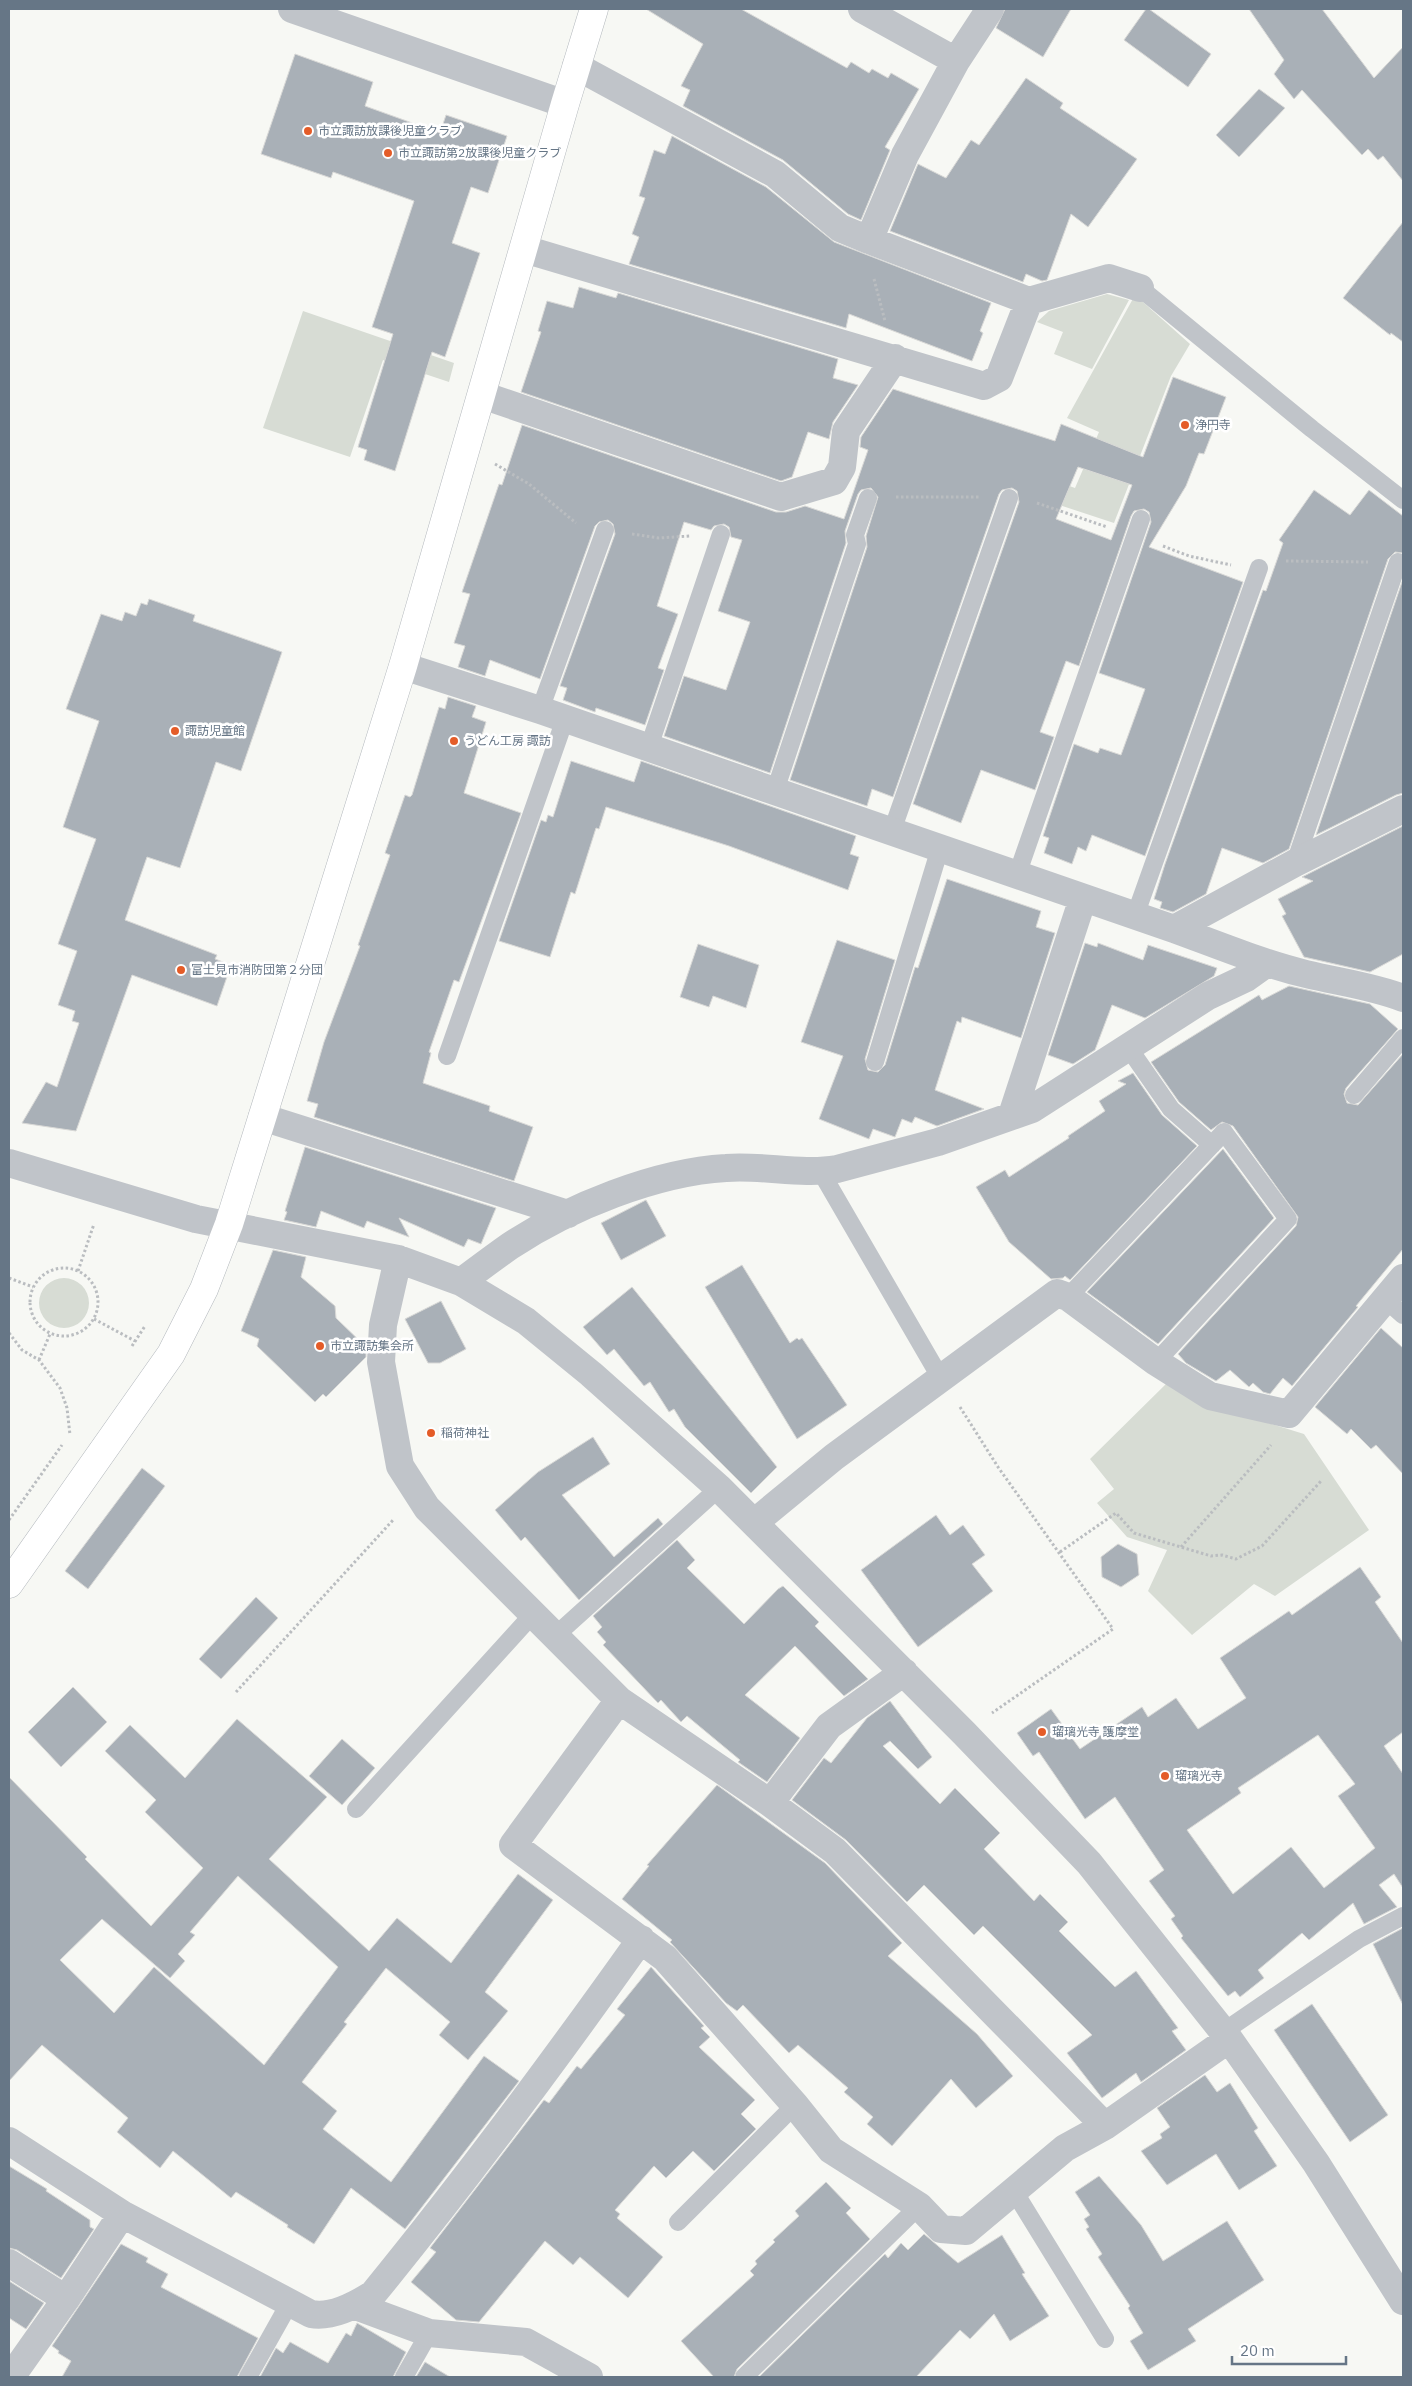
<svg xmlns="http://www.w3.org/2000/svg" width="1412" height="2386" viewBox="0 0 1412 2386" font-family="'IBM Plex Sans','Noto Sans JP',sans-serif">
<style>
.green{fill:#d7dcd4}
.building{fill:#a9b0b7;stroke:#d9d9d7;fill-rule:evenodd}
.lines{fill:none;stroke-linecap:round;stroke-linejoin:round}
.secondary-casing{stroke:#b3b8bd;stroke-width:29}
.path{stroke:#babdc0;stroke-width:3;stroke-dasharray:2.5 2.5;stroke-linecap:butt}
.lane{stroke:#c0c4c9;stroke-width:18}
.street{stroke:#c0c4c9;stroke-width:28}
.secondary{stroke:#fff;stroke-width:28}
.poi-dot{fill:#e45c28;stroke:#fff;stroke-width:2}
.labels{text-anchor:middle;stroke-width:5;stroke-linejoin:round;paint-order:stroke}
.poi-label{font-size:12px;fill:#667686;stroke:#fff;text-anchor:start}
</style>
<rect width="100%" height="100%" fill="#f7f8f4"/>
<path class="green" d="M1107,294L1129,300L1092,369L1054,354L1063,332L1037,322L1049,311Z
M1135,295L1190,344L1171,376L1114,523L1029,495L1039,475L1075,488L1099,432L1067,418Z
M303,311L454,363L449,382L383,360L350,457L263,428Z
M39 1303a25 25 0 1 1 50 0a25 25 0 1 1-50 0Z
M1168,1382L1209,1405L1304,1434L1369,1530L1275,1596L1254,1584L1192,1635L1148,1591L1167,1550L1127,1537L1097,1503L1114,1489L1090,1459Z"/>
<path class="building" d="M646,9H741L847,68L851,62L869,73L872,69L888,78L891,73L919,89L885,147L890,150L861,220L848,214L783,160L683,106L690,90L681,86L703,44Z
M1005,9H1071L1043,57L996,28Z
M1146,9H1149L1211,54L1188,87L1124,40Z
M1249,9H1322L1374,78L1403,47V181L1383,156L1378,160L1368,149L1362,155L1302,90L1294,99L1274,74L1284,60Z
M295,54L373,82L365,106L440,133L446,115L507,136L488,193L471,187L452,243L480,253L445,357L432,352L395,471L364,460L367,450L358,447L393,334L372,327L414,201L333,172L331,178L261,154Z
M1026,78L1063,103L1060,108L1137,159L1088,227L1071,214L1047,280L1042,281L1026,274L1023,282L890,231L918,164L946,178L971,140L979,145Z
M1259,89L1285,108L1239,157L1216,135Z
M672,136L766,187L834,242L991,303L980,331L983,333L972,361L849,314L846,328L629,264L639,237L632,234L645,198L639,196L654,150L665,154Z
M1403,222V342L1391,333L1390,335L1343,298Z
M579,287L616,298L618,293L838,359L833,378L858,385L833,422L829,439L808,432L792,477L781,481L521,392L541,332L538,331L547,301L573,308Z
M1173,377L1226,397L1204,454L1199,453L1186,486L1149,547L1243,582L1145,856L1092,835L1086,851L1078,847L1072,864L1044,853L1049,838L1043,836L1074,744L1098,753L1100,748L1121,755L1145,689L1099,673L1151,522L1149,512L1144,509L1134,511L1131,516L1079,666L1066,661L1040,732L1054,737L1035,790L981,770L961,823L913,804L1019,502L1017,491L1012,488L1002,490L999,494L893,797L872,789L867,806L790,780L867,547L866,536L878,497L871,488L861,490L858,494L845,531L846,543L770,773L664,736L684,676L726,690L750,622L718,611L742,540L731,537L729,527L724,524L714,526L711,530L684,522L657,606L678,614L658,668L664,670L645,725L596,708L595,712L563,700L567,688L560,686L615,534L613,524L608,520L599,522L595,526L540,679L490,660L485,676L458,667L465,646L454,643L470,594L462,592L499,484L502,485L522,425L776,512H786L805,506L844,519L868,450L860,447L861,437L893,389L1055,441L1061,424L1143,457ZM1078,467L1132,485L1111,540L1056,519Z
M1314,490L1350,515L1369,490L1403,516V553L1395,552L1388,559L1289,849L1263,863L1222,848L1206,894L1173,912L1160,908L1162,902L1154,899L1165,864L1263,590L1266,591L1283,543L1279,540Z
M1403,579V793L1396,795L1316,835Z
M149,599L195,615L193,621L282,652L241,771L216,762L180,868L147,857L125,920L217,955L215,959L231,965L217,1006L132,975L76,1131L22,1123L46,1082L57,1087L79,1023L72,1021L75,1011L58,1005L77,951L58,944L96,839L63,827L99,721L66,709L101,614L122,621L125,612L136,616L141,603L147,605Z
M448,697L476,706L472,717L486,722L464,793L521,813L459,982L454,980L429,1052L431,1053L423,1083L490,1106L489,1111L533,1127L514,1181L314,1117L318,1104L307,1101L324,1042L360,946L358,945L390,855L385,853L405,795L410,797L412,795L439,707L445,709Z
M571,761L634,782L641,761L856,836L850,854L859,857L848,890L729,846L606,807L599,829L596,828L575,894L571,892L550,957L499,941L541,820L546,822L548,815L553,817Z
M1403,826V954L1370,972L1304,957L1282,916L1286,914L1278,899L1313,881L1302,877Z
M947,879L1041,911L1036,927L1055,933L1021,1038L962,1017L961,1023L957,1021L935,1090L984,1109L937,1126L915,1117L912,1123L902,1119L895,1137L873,1129L869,1139L819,1119L843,1056L801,1042L837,940L895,960L865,1059L868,1070L878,1072L885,1065L915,967L918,968Z
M1085,943L1097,947L1098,943L1143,960L1148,945L1217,968L1214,976L1145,1018L1112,1005L1095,1050L1073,1064L1048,1055Z
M698,944L759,965L746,1008L713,996L709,1007L680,997Z
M1289,986L1370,1004L1398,1029L1346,1088L1344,1094L1347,1103L1358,1105L1403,1054V1249L1356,1306L1358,1307L1292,1386L1283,1378L1270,1394L1263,1392L1253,1383L1249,1387L1230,1370L1216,1381L1186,1363L1178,1354L1296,1226L1298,1217L1233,1126L1222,1122L1211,1130L1179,1102L1151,1062L1259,995L1262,1000Z
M1133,1073L1162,1115L1197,1146L1070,1280L1065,1276L1063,1278L1051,1279L1009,1242L976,1187L1005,1170L1009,1177L1069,1138L1068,1136L1105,1111L1099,1101L1126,1084L1118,1081Z
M305,1147L496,1208L481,1244L468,1239L464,1247L399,1218L409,1237L367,1221L364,1228L321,1211L316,1227L284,1220L287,1212L285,1211Z
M1223,1149L1274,1218L1158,1344L1087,1292Z
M646,1200L666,1236L621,1260L601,1223Z
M273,1250L306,1257L301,1277L335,1306L336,1318L366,1347V1357L326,1397L323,1394L315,1402L257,1346L259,1339L241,1331Z
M742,1265L790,1343L797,1338L799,1340L802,1338L847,1405L797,1439L705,1287Z
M632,1287L777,1467L751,1493L685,1427L674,1409L669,1412L650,1382L644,1386L614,1349L607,1355L583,1327Z
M441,1301L466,1349L440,1363H428L405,1319Z
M1381,1328L1403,1348V1474L1376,1445L1371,1449L1351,1429L1347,1434L1315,1407Z
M593,1437L610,1464L562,1495L614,1557L658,1518L663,1524L579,1600L525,1537L521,1541L495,1510L538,1472Z
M142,1468L165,1486L88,1589L65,1571Z
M936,1515L950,1535L963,1525L985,1555L972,1564L993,1591L918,1647L861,1570Z
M677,1540L695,1560L687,1568L744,1624L778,1589L783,1586L819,1622L815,1626L868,1679L844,1696L795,1646L745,1695L800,1738L767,1782L738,1762L740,1760L687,1716L681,1722L661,1700L658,1703L603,1645L606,1642L597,1632L602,1627L593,1616Z
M1118,1544L1137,1554L1139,1575L1121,1587L1102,1577L1101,1557Z
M1360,1567L1381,1597L1375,1602L1403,1643V1732L1384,1746L1403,1774V1888L1394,1874L1379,1885L1397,1907L1364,1924L1353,1903L1309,1940L1302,1933L1258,1970L1264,1978L1240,1997L1235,1991L1228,1996L1181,1938L1183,1936L1171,1919L1175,1916L1149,1881L1164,1870L1115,1797L1085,1819L1039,1752L1033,1756L1017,1733L1051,1709L1080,1749L1142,1707L1148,1717L1176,1698L1198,1729L1246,1698L1220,1658L1289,1611L1292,1615ZM1318,1735L1355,1784L1338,1796L1375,1848L1324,1888L1291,1847L1233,1894L1187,1830L1241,1793L1238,1788Z
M256,1597L278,1618L221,1679L199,1659Z
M73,1687L107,1722L61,1767L28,1732Z
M890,1701L932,1757L918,1769L890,1741L883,1746L940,1804L955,1788L1000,1833L984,1849L1034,1901L1040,1894L1068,1922L1059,1931L1115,1987L1136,1971L1178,2028L1172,2031L1186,2050L1141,2082L1136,2073L1102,2098L1067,2053L1092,2035L983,1926L974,1935L924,1885L907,1902L846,1840L792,1800L824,1758L831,1763L867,1718Z
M237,1719L327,1797L269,1859L369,1951L397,1918L451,1963L518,1874L553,1900L485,1992L508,2011L468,2060L439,2035L450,2022L386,1968L344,2022L347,2024L302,2082L337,2111L323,2129L391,2182L484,2056L519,2081L405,2229L351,2188L314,2244L287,2227L288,2225L236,2192L231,2198L173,2151L160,2168L117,2132L128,2118L42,2045L9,2081V1777L87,1857L85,1859L151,1926L203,1868L145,1812L156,1800L105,1751L130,1725L185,1778ZM238,1876L338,1967L264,2065L154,1967L114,2013L60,1960L102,1919L170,1978L185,1961L178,1954L195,1935L190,1932Z
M342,1739L375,1768L342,1805L309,1776Z
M717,1785L825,1863L902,1943L888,1956L977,2034L1013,2076L976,2108L951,2079L892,2146L867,2124L873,2117L844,2092L848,2088L798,2045L789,2053L743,2005L737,2011L726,2003L670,1942L672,1940L622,1899L649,1866L647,1865Z
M1403,1928V2005L1373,1944Z
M651,1967L704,2026L701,2028L710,2037L699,2047L755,2100L741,2114L756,2129L714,2171L693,2151L666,2178L654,2166L615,2210L620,2214L617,2218L663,2257L628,2298L580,2257L573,2265L545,2241L479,2322L456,2320L411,2282L436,2252L430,2248L544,2100L549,2103L577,2066L581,2069L625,2015L617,2009Z
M1312,2004L1388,2115L1350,2142L1274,2030Z
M1205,2075L1217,2092L1230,2083L1258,2128L1254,2131L1277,2166L1239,2190L1216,2154L1167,2185L1141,2151L1162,2138L1160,2134L1170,2127L1157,2108Z
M9,2166L47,2189L46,2191L90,2220V2227L94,2229L61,2278L17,2250L9,2248Z
M1099,2176L1141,2225L1163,2261L1227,2221L1264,2280L1188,2329L1196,2341L1148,2370L1130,2341L1143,2333L1128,2308L1130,2306L1098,2257L1102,2254L1086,2229L1089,2227L1084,2219L1090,2215L1075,2192Z
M826,2182L851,2208L846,2213L870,2239L737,2369L734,2377H714L681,2341L754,2275L750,2271L757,2264L755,2261L775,2242L773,2240L799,2216L795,2211Z
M924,2234L958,2263L1002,2235L1025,2273L1022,2274L1049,2316L1010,2341L994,2314L970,2339L960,2330L916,2377H759L885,2254L888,2258L901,2243L908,2250Z
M121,2244L148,2258L146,2262L168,2274L161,2287L258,2338L237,2377H62L71,2361L58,2353L59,2351L52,2346Z
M9,2281L44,2303L26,2329L9,2318Z
M357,2323L406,2352L393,2377H260L276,2348L283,2353L290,2342L328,2363L346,2333L351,2336Z
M425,2362L450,2377H416Z"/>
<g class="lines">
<g class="secondary-casing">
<path id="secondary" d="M9,1584L171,1354L204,1289L229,1224L403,666L565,104L594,9"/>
</g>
<path class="path" d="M874,279L885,321
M495,464L529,484L576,523
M896,497H979
M1037,503L1107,527
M632,534L659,538L690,536
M1163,546L1189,556L1231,565
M1286,561L1368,562
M30 1302a34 34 0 1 1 68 0a34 34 0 1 1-68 0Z
M78,1271L94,1224
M9,1278L33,1287
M94,1319L135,1341
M9,1333L22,1350L39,1360L60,1388L67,1408L70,1435
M132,1346L145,1326
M39,1360L50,1334
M960,1407L998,1467L1113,1629L992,1713
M9,1520L62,1445
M1181,1547L1271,1445
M1060,1552L1116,1513L1134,1533L1211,1556L1222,1555L1236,1559L1262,1546L1321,1481
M236,1692L394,1519"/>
<path class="lane" d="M1140,288L1312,429L1403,500
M540,710L605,530
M649,747L721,534
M775,791L857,544L855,535L868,498
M892,831L1009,498
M1295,863L1398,562
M1017,875L1141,519
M1135,916L1259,568
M1128,1047L1171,1109L1212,1145
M447,1056L565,719
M875,1062L940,848
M1354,1095L1403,1038
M821,1172L940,1377
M1068,1297L1224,1132L1288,1219L1156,1362
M1385,1299L1403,1315
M555,1636L719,1488
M356,1809L533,1614
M1223,2032L1359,1939L1403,1916
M1014,2191L1105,2339
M678,2222L795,2105
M248,2377L289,2304
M404,2377L429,2333
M744,2377L919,2206"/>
<path class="street" d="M292,9L565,104
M862,9L956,61
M576,66L775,174L840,228L869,240L1029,301L1109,278L1140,288
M869,240L905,155L956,61L990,9
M524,249L984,386L999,378L1029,301
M482,395L781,497L834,481L842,467L846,431L895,358
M403,666L540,710L1174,929C1218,945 1261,963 1306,974C1339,982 1372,986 1403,998
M1174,929L1295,863L1403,809
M1012,1115L1083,898
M262,1117L568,1214
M9,1163L196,1219L398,1259L461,1282L526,1321L591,1374L719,1488L964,1733L1089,1863L1229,2039L1316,2163L1403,2301
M398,1259L383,1325L381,1362L400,1466L427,1508L619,1700L770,1803L835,1851L1105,2126
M461,1282C477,1270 493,1258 510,1246C569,1207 656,1172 726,1168C763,1165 801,1175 837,1169L938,1142L1032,1109L1208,996L1246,978L1267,963
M755,1522L834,1457L1057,1293L1068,1297L1156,1362L1210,1396L1289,1414L1403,1278
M619,1700L513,1845L665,1958L795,2105L831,2150L919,2206L941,2229L966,2231L1065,2148L1105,2126L1229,2039
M770,1803L829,1726L904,1672
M9,2141L122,2214L311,2314C332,2318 356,2305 373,2294C467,2179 555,2060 641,1939
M9,2263L66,2299
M356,2306L429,2333L526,2342L589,2377
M11,2377L66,2299L122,2214"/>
<use href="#secondary" class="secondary"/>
</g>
<g class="poi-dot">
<circle cx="308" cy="131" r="5"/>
<circle cx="388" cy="153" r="5"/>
<circle cx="1185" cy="425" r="5"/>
<circle cx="175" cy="731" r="5"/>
<circle cx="454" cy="741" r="5"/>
<circle cx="181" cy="970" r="5"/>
<circle cx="320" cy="1346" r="5"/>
<circle cx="431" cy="1433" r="5"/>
<circle cx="1042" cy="1732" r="5"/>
<circle cx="1165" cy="1776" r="5"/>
</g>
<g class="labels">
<g class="poi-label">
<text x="318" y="135">市立諏訪放課後児童クラブ</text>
<text x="398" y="157">市立諏訪第2放課後児童クラブ</text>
<text x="1195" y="429">浄円寺</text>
<text x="185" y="735">諏訪児童館</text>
<text x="464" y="745">うどん工房 諏訪</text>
<text x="191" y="974">富士見市消防団第２分団</text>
<text x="330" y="1350">市立諏訪集会所</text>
<text x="441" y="1437">稲荷神社</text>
<text x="1052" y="1736">瑠璃光寺 護摩堂</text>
<text x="1175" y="1780">瑠璃光寺</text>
</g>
</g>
<rect width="1412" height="2386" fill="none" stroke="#667686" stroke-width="20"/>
<path d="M1232 2356v8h114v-8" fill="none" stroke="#667686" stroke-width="2.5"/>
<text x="1240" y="2356" font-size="15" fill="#667686" stroke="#ffffff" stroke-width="4" paint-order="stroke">20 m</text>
</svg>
